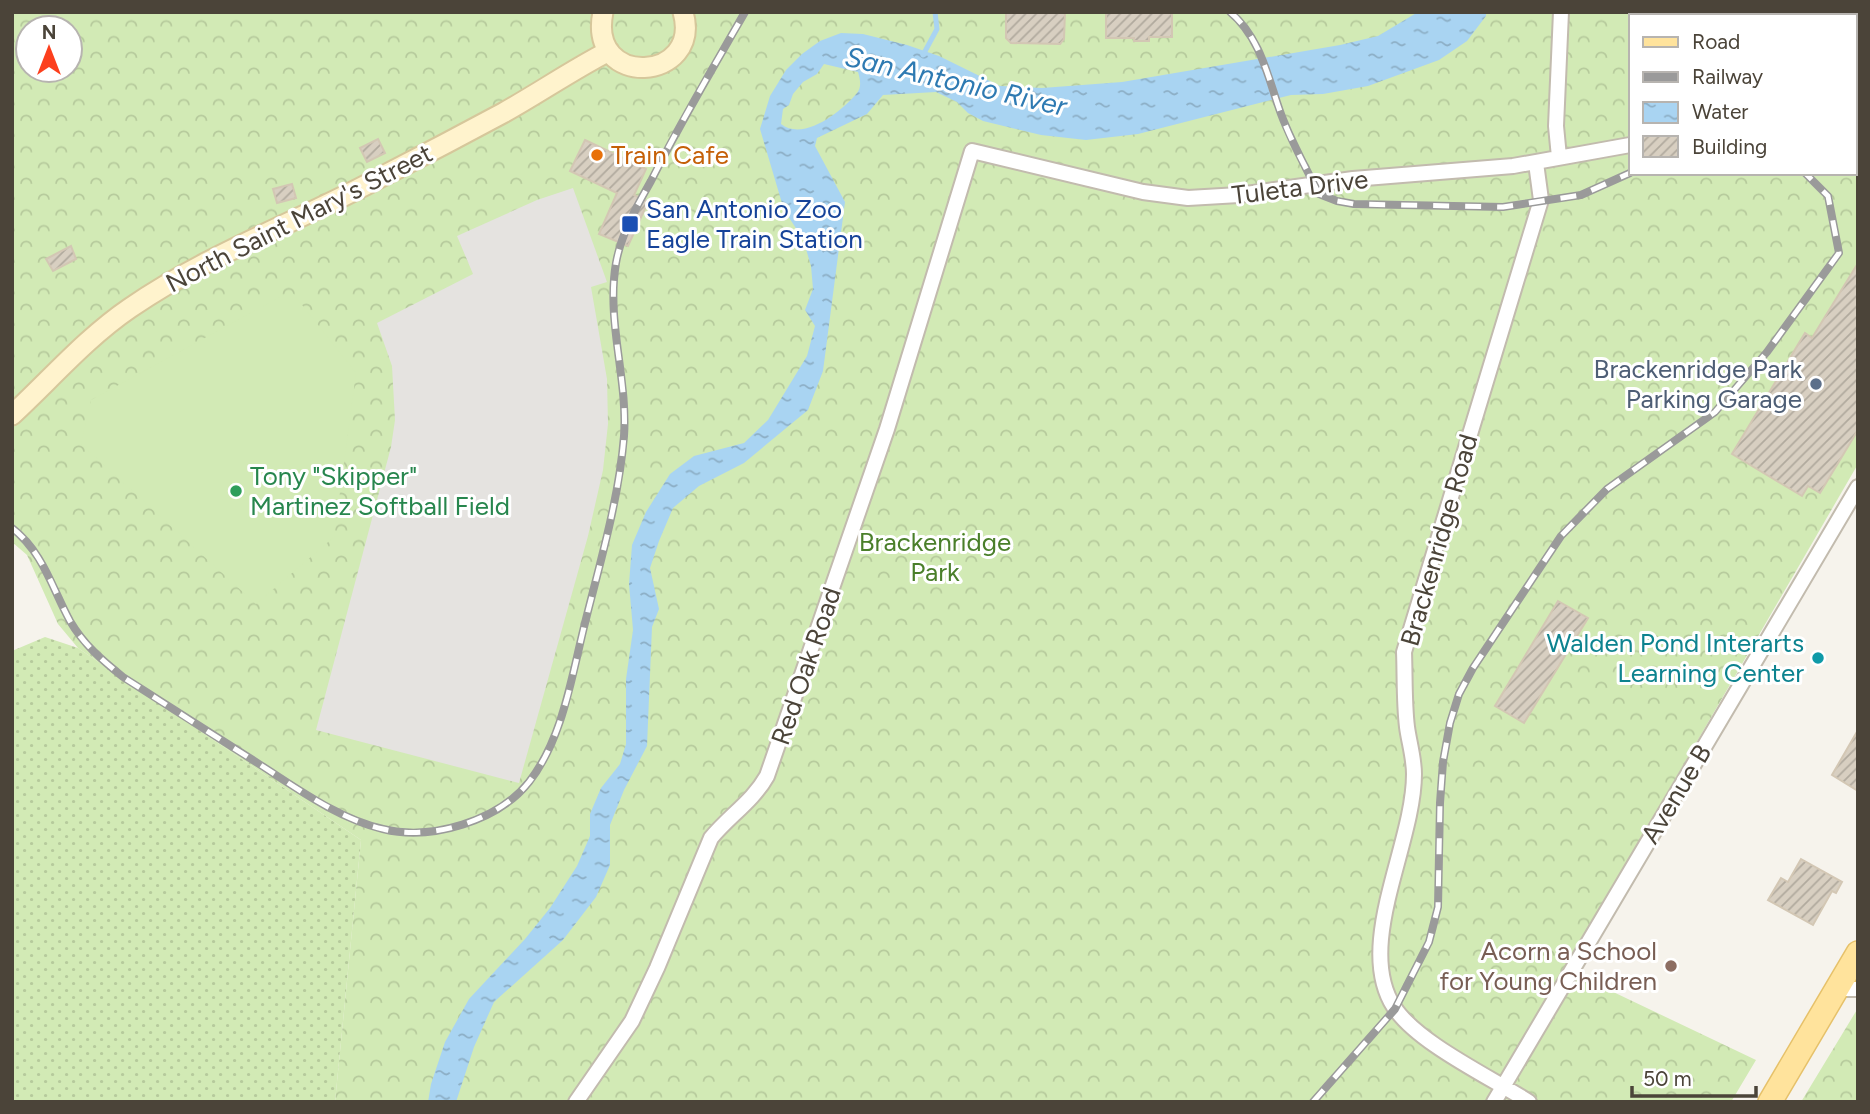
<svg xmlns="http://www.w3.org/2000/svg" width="1870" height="1114" viewBox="0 0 1870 1114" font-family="Figtree,sans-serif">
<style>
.grass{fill:url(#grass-dots)}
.forest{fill:url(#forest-crowns);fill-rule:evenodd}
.garden{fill:#d2eab5}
.parking{fill:#e5e3e0}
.water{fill:url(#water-ripples);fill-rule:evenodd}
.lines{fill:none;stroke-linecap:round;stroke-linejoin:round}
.stream{stroke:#a9d4f2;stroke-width:5}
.building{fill:url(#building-hatch);stroke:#d3c7b4;stroke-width:2}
.street-casing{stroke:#c2bbae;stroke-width:18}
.secondary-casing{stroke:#d6c79b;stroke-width:23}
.primary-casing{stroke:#e6c16a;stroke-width:26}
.street{stroke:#fff;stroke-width:14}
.secondary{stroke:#fff3cd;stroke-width:19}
.primary{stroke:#ffe39c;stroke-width:23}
.rail-casing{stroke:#9a9a9a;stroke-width:8}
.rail{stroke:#fff;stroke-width:5;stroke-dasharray:16;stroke-linecap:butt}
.food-dot{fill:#e8710a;stroke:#fff;stroke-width:2.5}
.transit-dot{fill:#1a4fb4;stroke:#fff;stroke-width:2.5}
.service-dot{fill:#5c6f8a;stroke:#fff;stroke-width:2.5}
.leisure-dot{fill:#2e9e5b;stroke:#fff;stroke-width:2.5}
.culture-dot{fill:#0f9aa8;stroke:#fff;stroke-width:2.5}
.education-dot{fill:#8d6e63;stroke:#fff;stroke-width:2.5}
.labels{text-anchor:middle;stroke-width:6;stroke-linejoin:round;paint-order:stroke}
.food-label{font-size:26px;fill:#c56008;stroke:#fff;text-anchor:start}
.street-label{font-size:26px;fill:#4b4439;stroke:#fff}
.transit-label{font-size:26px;fill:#164399;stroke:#fff;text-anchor:start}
.service-label{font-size:26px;fill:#4e5e75;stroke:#fff;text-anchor:end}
.leisure-label{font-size:26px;fill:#27864d;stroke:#fff;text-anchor:start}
.park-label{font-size:26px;fill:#4a7f2a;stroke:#fff}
.culture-label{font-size:26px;fill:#0d838f;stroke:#fff;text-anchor:end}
.education-label{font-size:26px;fill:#785e54;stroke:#fff;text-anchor:end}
.water-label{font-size:28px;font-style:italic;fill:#2e7ab2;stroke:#fff}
</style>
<defs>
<pattern id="grass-dots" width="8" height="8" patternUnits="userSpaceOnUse" patternTransform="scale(1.75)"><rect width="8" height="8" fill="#d2eab5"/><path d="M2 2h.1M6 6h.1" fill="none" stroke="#b6ca9c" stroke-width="1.8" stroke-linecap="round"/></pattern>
<pattern id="forest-crowns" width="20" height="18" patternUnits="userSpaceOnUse" patternTransform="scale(1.75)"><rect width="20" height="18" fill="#d2eab5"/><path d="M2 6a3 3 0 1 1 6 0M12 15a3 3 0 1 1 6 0" fill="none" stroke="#b6ca9c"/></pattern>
<pattern id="water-ripples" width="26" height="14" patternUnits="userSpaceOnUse" patternTransform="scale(1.75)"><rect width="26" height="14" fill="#a9d4f2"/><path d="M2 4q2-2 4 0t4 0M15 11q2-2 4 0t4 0" fill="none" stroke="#8caec5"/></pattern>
<pattern id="building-hatch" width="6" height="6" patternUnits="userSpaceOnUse" patternTransform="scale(1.75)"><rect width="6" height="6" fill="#d8cfc1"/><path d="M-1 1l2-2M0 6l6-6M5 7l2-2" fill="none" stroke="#b1aa9e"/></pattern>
</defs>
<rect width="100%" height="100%" fill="#f6f3ec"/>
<path class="grass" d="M45,637L78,648L361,840L335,1102H12V651Z"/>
<path class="forest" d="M12,12H1858V464L1565,969L1756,1060L1731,1102H335L361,840L78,648L58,624L27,555L12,542ZM1630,16H1854V173H1630ZM28,28H70V70H28Z
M1858,1008V1102H1801Z"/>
<path class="garden" d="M291,291L356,373L334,537L256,604L81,444L91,400Z"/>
<path class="parking" d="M573,188L607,282L591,287L607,379L608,424L603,470L588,536L519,783L316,730L391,447L395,420L392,366L377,323L473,274L457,236L537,200Z"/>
<path class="water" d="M1418,12H1486V16L1467,41L1439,60L1368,86L1323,94L1291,95L1138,134L1086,140L1041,135L983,121L968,113L957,102L936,92L883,95L867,114L817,138L815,146L845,202L823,371L808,410L744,463L699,486L673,508L659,541L650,568L659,609L652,627L647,746L624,790L610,825V865L596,897L563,940L494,1002L474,1047L456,1102H428L431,1084L445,1042L469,999L525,939L550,908L577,866L590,836V814L601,788L620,764L626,744V679L633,630L629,584L632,545L646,512L670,474L694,456L744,443L768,420L807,356L815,326L805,310L813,289L811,266L803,239L784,210L760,129L770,96L786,70L802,54L820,41L841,33L863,34L907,45L939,56L1000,86L1042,88L1122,82L1340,45L1378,36ZM824,64L858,72C860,79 862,87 857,93C842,111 804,142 781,124L783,109L789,105L793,94L803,82L817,74Z"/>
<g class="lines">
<path class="stream" d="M923,55L937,29L935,12"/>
</g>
<path class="building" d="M1006,12H1065L1064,39L1060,44L1011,43L1006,38Z
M1106,12H1172V37H1149V41H1134V38H1106Z
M378,139L385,153L367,162L360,148Z
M585,140L646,169L634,195L648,202L628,246L599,234L617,193L570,171Z
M292,184L296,198L277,203L273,189Z
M71,246L76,259L53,271L46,259Z
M1858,263V430L1820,493L1808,486L1802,496L1732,454L1805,333L1812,338Z
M1558,601L1588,618L1524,723L1495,706Z
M1858,730V791L1832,775Z
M1801,859L1842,882L1836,893L1832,891L1813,925L1768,900L1781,878L1788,882Z"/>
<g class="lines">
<g class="street-casing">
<path id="street" d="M1854,141H1858
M1559,157L1556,126L1561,12
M1837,989H1858
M576,1102L632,1021L657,968L711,838C729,816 753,801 767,776L887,429L972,151L1143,192L1188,198L1239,195L1353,179L1513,166L1630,145
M1494,1102L1858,487
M1529,1102C1492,1078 1417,1043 1394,1007C1354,945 1414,845 1414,774C1414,758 1409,742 1407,727C1404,702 1405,677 1404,652L1541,200L1536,163"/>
</g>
<g class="secondary-casing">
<path id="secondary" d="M603,12C587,90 703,82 683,12
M12,415C51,379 86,338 130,308C210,253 300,221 385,175C424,155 464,134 503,113C539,93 572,70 609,51"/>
</g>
<g class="primary-casing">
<path id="primary" d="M1770,1102L1858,953"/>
</g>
<use href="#street" class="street"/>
<use href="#secondary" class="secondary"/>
<use href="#primary" class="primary"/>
<g class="rail-casing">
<path id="rail" d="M1230,12C1261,38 1268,78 1281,114C1291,141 1306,168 1319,194L1337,201L1354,204L1503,207L1581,195L1630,173
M12,528C43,552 52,588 70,621C84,645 102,660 123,677C168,706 213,735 259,764C298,789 337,818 383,829C431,841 498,821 529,782C564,737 572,673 586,619C601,559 619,498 624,436C628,379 606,321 616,263C621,234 637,206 651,181C680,123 713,68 745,12
M1313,1102L1395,1009L1429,942L1438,907L1440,803L1443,762L1450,723L1459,694L1473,668L1561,536L1607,489L1715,412L1767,352L1839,253L1828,196L1805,173"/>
</g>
<use href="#rail" class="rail"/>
</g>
<circle class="food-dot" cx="597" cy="155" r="7"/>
<rect class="transit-dot" x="621" y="215" width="18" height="18" rx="3.5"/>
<circle class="service-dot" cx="1816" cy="384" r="7"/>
<circle class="leisure-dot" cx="236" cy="491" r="7"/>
<circle class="culture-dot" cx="1818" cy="658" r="7"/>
<circle class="education-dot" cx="1671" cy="966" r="7"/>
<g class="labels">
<g class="food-label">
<text x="611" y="164">Train Cafe</text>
</g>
<g class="street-label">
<text transform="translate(1300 187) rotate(-7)" y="9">Tuleta Drive</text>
<text transform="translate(299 218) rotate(-27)" y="9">North Saint Mary's Street</text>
<text transform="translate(1439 540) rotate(-74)" y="9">Brackenridge Road</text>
<text transform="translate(806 666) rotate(-71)" y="9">Red Oak Road</text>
<text transform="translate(1676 794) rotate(-59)" y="9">Avenue B</text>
</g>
<g class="transit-label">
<text x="646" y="218">San Antonio Zoo<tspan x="646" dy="30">Eagle Train Station</tspan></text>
</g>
<g class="service-label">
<text x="1802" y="378">Brackenridge Park<tspan x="1802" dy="30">Parking Garage</tspan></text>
</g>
<g class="leisure-label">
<text x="250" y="485">Tony "Skipper"<tspan x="250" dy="30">Martinez Softball Field</tspan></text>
</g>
<g class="park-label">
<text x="935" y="551">Brackenridge<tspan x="935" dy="30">Park</tspan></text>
</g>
<g class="culture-label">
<text x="1804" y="652">Walden Pond Interarts<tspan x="1804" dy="30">Learning Center</tspan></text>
</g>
<g class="education-label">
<text x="1657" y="960">Acorn a School<tspan x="1657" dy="30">for Young Children</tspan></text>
</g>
<g class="water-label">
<text transform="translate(956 81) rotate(13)" y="10">San Antonio River</text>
</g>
</g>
<rect width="1870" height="1114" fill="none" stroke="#4b4439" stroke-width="28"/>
<rect x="1629" y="14" width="228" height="161" fill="#ffffff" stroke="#b7b4b0" stroke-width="2"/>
<rect x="1643" y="37" width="35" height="10" fill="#ffe39c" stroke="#b7b4b0" stroke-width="2"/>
<text x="1692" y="49" font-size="21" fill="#4b4439">Road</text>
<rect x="1643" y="72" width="35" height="10" fill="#9a9a9a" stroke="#b7b4b0" stroke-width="2"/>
<text x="1692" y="84" font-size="21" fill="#4b4439">Railway</text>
<rect x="1643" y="102" width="35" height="21" fill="url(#water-ripples)" stroke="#b7b4b0" stroke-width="2"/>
<text x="1692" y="119" font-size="21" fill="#4b4439">Water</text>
<rect x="1643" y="136" width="35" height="21" fill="url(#building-hatch)" stroke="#b7b4b0" stroke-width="2"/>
<text x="1692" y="154" font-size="21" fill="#4b4439">Building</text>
<g transform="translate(49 49)"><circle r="33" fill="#ffffff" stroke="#b7b4b0" stroke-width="2"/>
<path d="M0-5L12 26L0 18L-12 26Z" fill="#fc3f1d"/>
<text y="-10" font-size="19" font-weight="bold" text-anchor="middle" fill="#4b4439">N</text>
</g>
<path d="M1632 1086v10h124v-10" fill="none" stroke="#4b4439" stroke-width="3.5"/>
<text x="1643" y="1086" font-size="21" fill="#4b4439" stroke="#ffffff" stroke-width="5" paint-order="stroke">50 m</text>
</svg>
